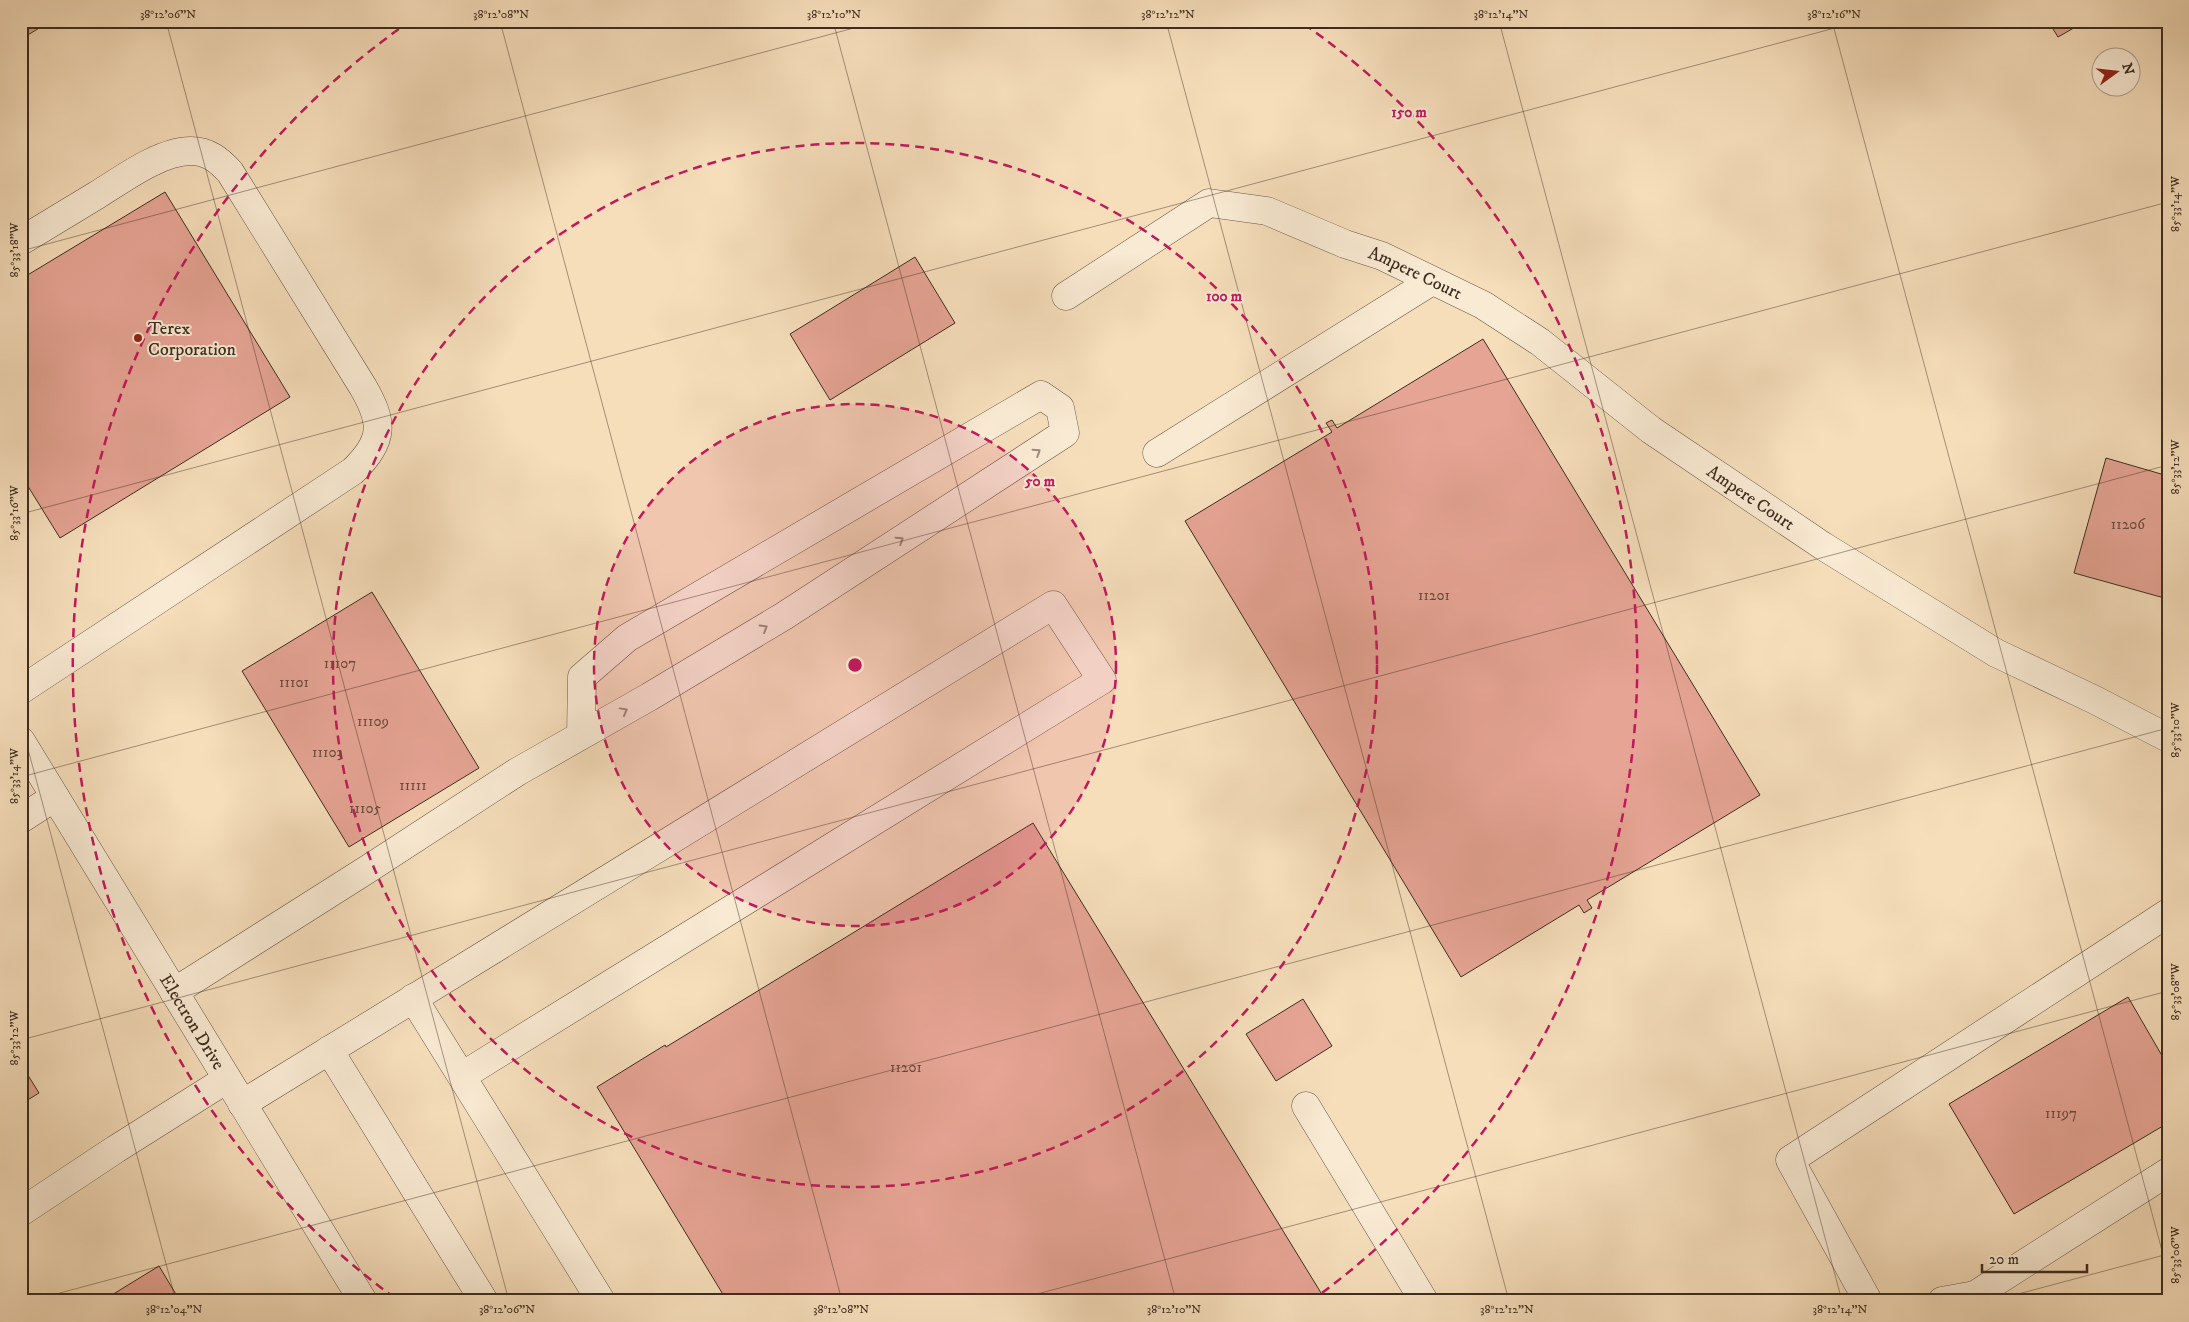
<svg xmlns="http://www.w3.org/2000/svg" width="2189" height="1322" viewBox="0 0 2189 1322" font-family="'IM FELL DW Pica',serif">
<style>
.building{fill:#e6a494;stroke:#3c2d21}
.lines{fill:none;stroke-linecap:round;stroke-linejoin:round}
.minor-casing{stroke:#6a5948;stroke-width:29}
.minor{stroke:#f9ead3;stroke-width:28}
.oneway{stroke:#9a8c7a}
.ticks{fill:none;stroke:#3c2d21;stroke-width:1;stroke-opacity:0.45}
.ring{fill:none;stroke:#c2185b;stroke-width:2.5;stroke-dasharray:9 6}
.poi-dot{fill:#8f2418;stroke:#f9ead3;stroke-width:2}
.labels{text-anchor:middle;stroke-width:4;stroke-linejoin:round;paint-order:stroke}
.number-label{font-size:15px;fill:#664b3e}
.street-label{font-size:18px;fill:#3c2d21;stroke:#f9ead3}
.poi-label{font-size:18px;fill:#3c2d21;stroke:#f9ead3;text-anchor:start}
.centre{fill:#c2185b;stroke:#f9ead3;stroke-width:2.5}
.ring-label{font-size:15px;text-anchor:middle;font-weight:bold;fill:#c2185b;stroke:#f9ead3;stroke-width:4;stroke-linejoin:round;paint-order:stroke}
.neatline{fill:none;stroke:#3c2d21;stroke-width:2}
.ticks-label{font-size:12px;text-anchor:middle;fill:#3c2d21}
</style>
<rect width="100%" height="100%" fill="#f6debb"/>
<filter id="stains"><feTurbulence type="fractalNoise" baseFrequency=".004" numOctaves="4"/><feColorMatrix values="0 0 0 0 .2 0 0 0 0 .09 0 0 0 0 .02 0 0 0 .5 -.17"/></filter>
<radialGradient id="worn" r=".72"><stop offset=".6" stop-color="#630" stop-opacity="0"/><stop offset="1" stop-color="#630" stop-opacity=".3"/></radialGradient>
<path class="building" d="M21,21H51L21,39Z
M2048,21H2086L2058,37Z
M165,192L290,397L60,538L21,475V279Z
M915,257L955,323L830,400L790,334Z
M1483,339L1760,795L1587,900L1592,908L1584,913L1579,905L1461,977L1185,521L1332,432L1326,423L1332,420L1337,428Z
M2106,458L2168,476V599L2074,573Z
M372,592L479,768L349,847L242,671Z
M1033,823L1326,1301H727L597,1087L665,1045L666,1047Z
M2128,997L2168,1066V1123L2014,1214L1949,1104Z
M1303,999L1332,1046L1276,1081L1246,1034Z
M21,1064L39,1093L21,1104Z
M159,1266L180,1301H102Z"/>
<g class="lines">
<g class="minor-casing">
<g id="minor">
<path d="M21,241C47,225 72,210 97,195C123,179 160,151 191,151C208,151 219,160 230,172L363,387C384,423 384,441 353,471L21,690"/>
<path id="s1" d="M1066,296L1209,203L1267,211L1345,244L1382,256L1483,305L1540,342L1651,430L1823,546L1996,653L2095,700L2168,738"/>
<path d="M1157,453L1432,281"/>
<path id="s2" d="M21,741L363,1301"/>
<path d="M21,819L55,797"/>
<path d="M174,992L368,869L517,772L649,697L784,616L1065,433L1060,408L1041,395L627,638L582,677L581,735"/>
<path d="M413,998L601,1301"/>
<path d="M329,1050L484,1301"/>
<path d="M242,1104L1053,605L1102,680L462,1076"/>
<path d="M1306,1106L1424,1301"/>
<path d="M21,1212L116,1149L227,1079"/>
<path d="M1868,1301L1790,1160L2168,913"/>
<path d="M1942,1301L1975,1295L2168,1172"/>
</g>
</g>
<use href="#minor" class="minor"/>
</g>
<defs><path id="oneway-chevron" d="M-2-3.5L2.5 0L-2 3.5" fill="none" stroke-width="1.6" stroke-linecap="round" stroke-linejoin="round" transform="scale(1.25)"/></defs>
<g class="oneway">
<use href="#oneway-chevron" transform="translate(1037 452) rotate(-33)"/>
<use href="#oneway-chevron" transform="translate(900 540) rotate(-33)"/>
<use href="#oneway-chevron" transform="translate(764 628) rotate(-31)"/>
<use href="#oneway-chevron" transform="translate(624 711) rotate(-29)"/>
</g>
<path class="ticks" d="M166,21L509,1301M500,21L842,1301M833,21L1176,1301M1166,21L1509,1301M1499,21L1842,1301M1832,21L2168,1273M2165,21L2168,30M21,251L880,21M21,514L1861,21M21,723L176,1301M21,777L2168,202M21,1040L2168,465M30,1301L2168,728M1011,1301L2168,991M1992,1301L2168,1254"/>
<circle cx="855" cy="665" r="261" fill="#c2185b" fill-opacity=".12"/>
<g class="ring">
<circle cx="855" cy="665" r="261"/>
<circle cx="855" cy="665" r="522"/>
<path d="M395 1298A783 783 0 0 1 406 24M1304 24A783 783 0 0 1 1315 1298"/>
</g>
<circle class="poi-dot" cx="138" cy="338" r="5"/>
<g class="labels">
<g class="number-label">
<text x="2128" y="529">11206</text>
<text x="1434" y="600">11201</text>
<text x="340" y="668">11107</text>
<text x="294" y="687">11101</text>
<text x="373" y="726">11109</text>
<text x="327" y="757">11103</text>
<text x="413" y="790">11111</text>
<text x="365" y="813">11105</text>
<text x="906" y="1072">11201</text>
<text x="2061" y="1118">11197</text>
</g>
<g class="street-label">
<text dy="6" stroke="none"><textPath href="#s1" startOffset="390">Ampere Court</textPath></text>
<text dy="6" stroke="none"><textPath href="#s1" startOffset="795">Ampere Court</textPath></text>
<text dy="6" stroke="none"><textPath href="#s2" startOffset="329">Electron Drive</textPath></text>
</g>
<g class="poi-label">
<text x="148" y="334">Terex<tspan x="148" dy="21">Corporation</tspan></text>
</g>
</g>
<circle cx="855" cy="665" r="8" class="centre"/>
<g class="ring-label">
<text x="1409" y="117">150 m</text>
<text x="1224" y="301">100 m</text>
<text x="1040" y="486">50 m</text>
</g>
<rect width="2189" height="1322" fill="none" stroke="#f6debb" stroke-width="55"/>
<g transform="translate(2116 72) rotate(75)"><circle r="24" fill="#f9ead3" stroke="#ad9e8c"/>
<path d="M0-4L9 19L0 12L-9 19Z" fill="#8f2418"/>
<text y="-8" font-size="14" font-weight="bold" text-anchor="middle" fill="#3c2d21">N</text>
</g>
<path d="M1982 1264v8h105v-8" fill="none" stroke="#3c2d21" stroke-width="2.5"/>
<text x="1989" y="1264" font-size="15" fill="#3c2d21" stroke="#f9ead3" stroke-width="4" paint-order="stroke">20 m</text>
<rect x="28" y="28" width="2134" height="1266" class="neatline"/>
<g class="ticks-label">
<text x="168" y="18">38°12'06"N</text>
<text x="501" y="18">38°12'08"N</text>
<text x="834" y="18">38°12'10"N</text>
<text x="1168" y="18">38°12'12"N</text>
<text x="1501" y="18">38°12'14"N</text>
<text x="1834" y="18">38°12'16"N</text>
<text transform="translate(2175 204) rotate(-90)" y="4">85°33'14"W</text>
<text transform="translate(14 250) rotate(-90)" y="4">85°33'18"W</text>
<text transform="translate(2175 467) rotate(-90)" y="4">85°33'12"W</text>
<text transform="translate(14 513) rotate(-90)" y="4">85°33'16"W</text>
<text transform="translate(2175 730) rotate(-90)" y="4">85°33'10"W</text>
<text transform="translate(14 776) rotate(-90)" y="4">85°33'14"W</text>
<text transform="translate(2175 992) rotate(-90)" y="4">85°33'08"W</text>
<text transform="translate(14 1038) rotate(-90)" y="4">85°33'12"W</text>
<text transform="translate(2175 1255) rotate(-90)" y="4">85°33'06"W</text>
<text x="174" y="1313">38°12'04"N</text>
<text x="507" y="1313">38°12'06"N</text>
<text x="841" y="1313">38°12'08"N</text>
<text x="1174" y="1313">38°12'10"N</text>
<text x="1507" y="1313">38°12'12"N</text>
<text x="1840" y="1313">38°12'14"N</text>
</g>
<rect width="100%" height="100%" filter="url(#stains)"/>
<rect width="100%" height="100%" fill="url(#worn)"/>
</svg>
